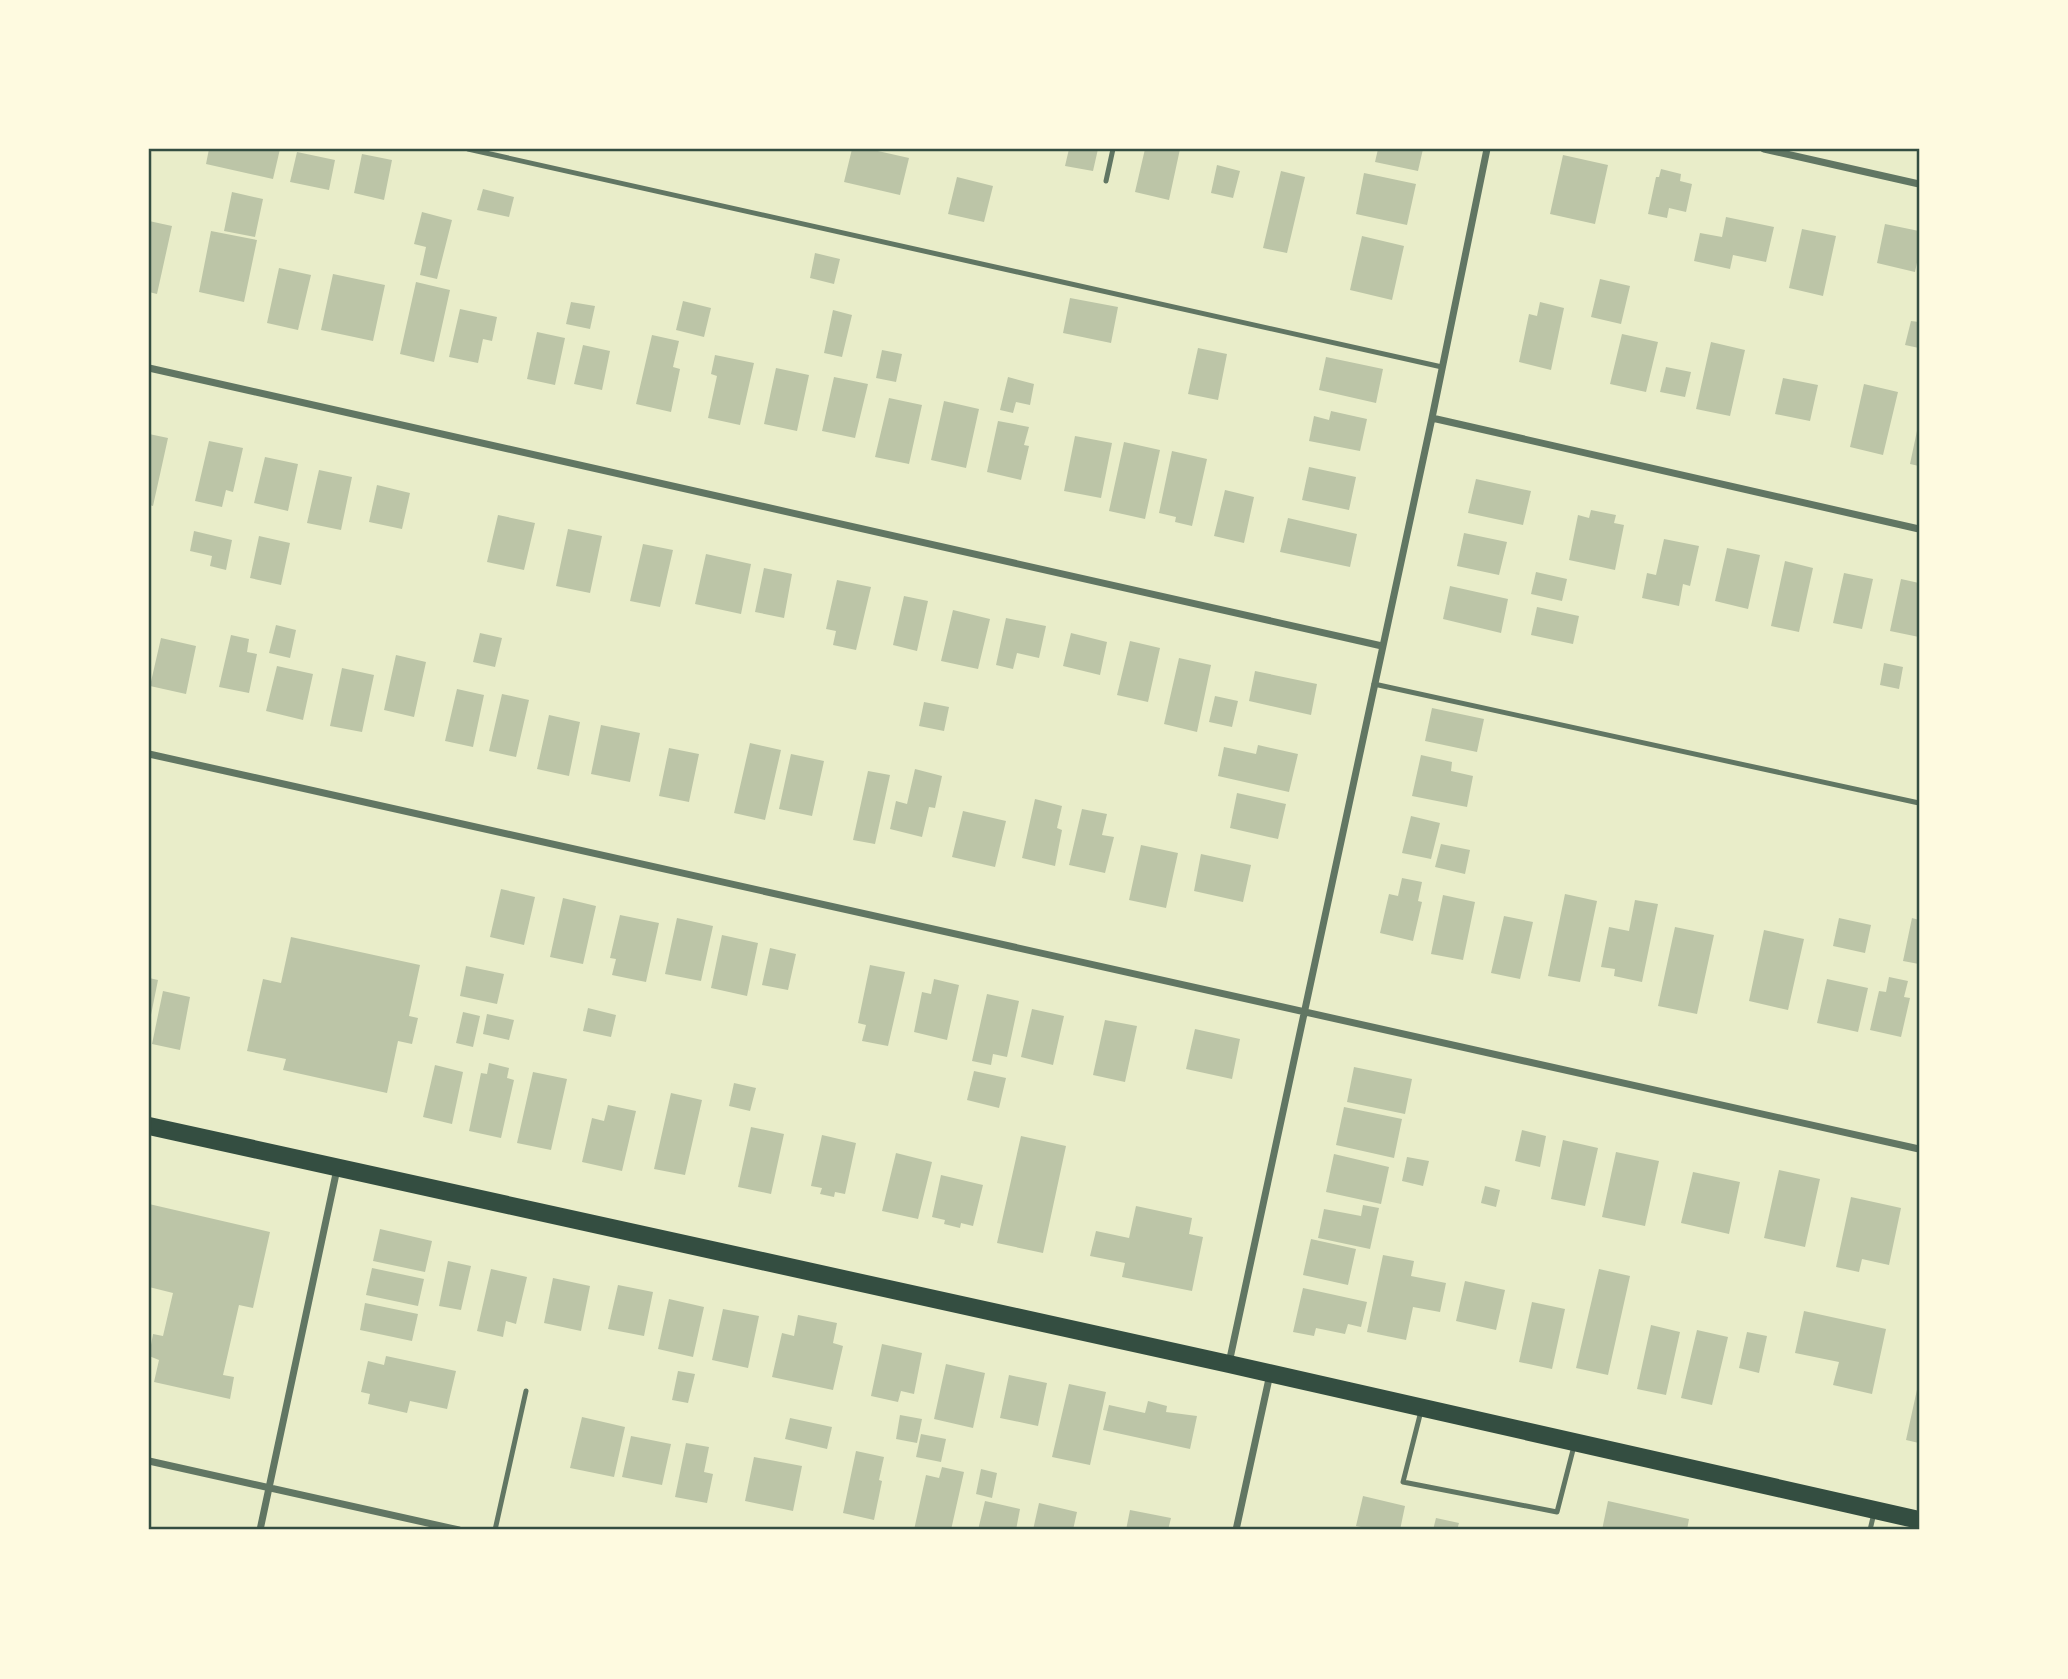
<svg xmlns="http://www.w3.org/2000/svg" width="2068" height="1679" viewBox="0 0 2068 1679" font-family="Montserrat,sans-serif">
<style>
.building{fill:#bcc5a7}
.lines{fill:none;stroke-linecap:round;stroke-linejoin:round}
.service{stroke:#617663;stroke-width:5}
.minor{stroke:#617663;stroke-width:7}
.primary{stroke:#344e41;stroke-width:18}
.neatline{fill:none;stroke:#344e41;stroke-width:2.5}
</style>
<rect width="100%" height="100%" fill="#e9edc9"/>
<path class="building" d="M209,149H280L273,179L206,164Z
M852,149H869L909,158L900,195L844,182Z
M1069,149H1098L1093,171L1065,166Z
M1145,149H1180L1169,200L1135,192Z
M1378,149H1423L1418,171L1375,162Z
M297,152L335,160L329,190L290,182Z
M362,154L392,160L384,200L354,193Z
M1563,155L1608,165L1595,224L1550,214Z
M1217,165L1240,171L1233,198L1211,193Z
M1661,169L1681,174L1680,181L1692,184L1686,212L1669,208L1667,218L1648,214L1656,177H1659Z
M1281,171L1305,177L1287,253L1263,248Z
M1364,173L1416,184L1407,225L1356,214Z
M957,177L993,186L984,222L948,214Z
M483,189L514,197L509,217L477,210Z
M232,192L263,199L255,237L224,231Z
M422,212L452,220L437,279L420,275L426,247L414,244Z
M1726,217L1774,227L1766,262L1733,255L1730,269L1694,261L1700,233L1722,237Z
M149,221L172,226L157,294L149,292Z
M1885,224L1919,231V253L1915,272L1877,263Z
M1802,229L1836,236L1823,296L1789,288Z
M211,231L257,240L244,302L199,292Z
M1362,236L1404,246L1392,300L1350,290Z
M815,253L840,259L834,284L810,278Z
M279,268L311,275L298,330L267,323Z
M333,274L385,285L373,341L321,330Z
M1600,279L1630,286L1621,324L1591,317Z
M416,282L450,290L434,362L400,354Z
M1070,298L1118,307L1111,343L1063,333Z
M683,301L711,308L704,337L676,330Z
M571,302L595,306L590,329L566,324Z
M1540,302L1564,308L1551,370L1519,362L1529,314L1537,316Z
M460,309L497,317L492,341L483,339L478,363L449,357Z
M833,310L852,315L842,357L824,353Z
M1911,321L1919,322V348L1905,345Z
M537,332L565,338L555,385L527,379Z
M1622,334L1658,342L1646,392L1610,384Z
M652,335L679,341L673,367L680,369L671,412L636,404Z
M1711,342L1745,350L1730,416L1696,409Z
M583,345L610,351L602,390L574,384Z
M1198,348L1227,354L1218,400L1188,394Z
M882,350L902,354L896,382L876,378Z
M715,355L754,363L740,425L708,418L717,376L711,374Z
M1326,357L1383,369L1376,403L1319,390Z
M1666,367L1691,372L1685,397L1660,392Z
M776,368L809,375L797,431L764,424Z
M834,377L868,384L855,438L822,431Z
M1008,377L1034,384L1030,405L1016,402L1013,413L1000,410Z
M1783,378L1818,385L1810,421L1775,414Z
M1864,384L1898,392L1883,455L1850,447Z
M889,398L922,405L909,464L875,457Z
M944,401L979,409L966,468L931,460Z
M1331,411L1367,419L1360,451L1309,441L1314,416L1329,420Z
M998,421L1029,427L1024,445L1029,446L1021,480L987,472Z
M1918,426H1919V466L1910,464Z
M149,434L168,438L153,506L149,505Z
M1075,436L1112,443L1101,498L1064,491Z
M209,441L243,448L233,492L226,490L222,507L195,501Z
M1124,442L1160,450L1145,519L1109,511Z
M1172,451L1207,459L1192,526L1175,522L1176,517L1159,513Z
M265,457L298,464L288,511L254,503Z
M1309,467L1356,477L1349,510L1302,500Z
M319,470L352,477L341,530L307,523Z
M1476,479L1531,491L1523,525L1468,513Z
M377,485L410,493L402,529L369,522Z
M1225,490L1254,497L1244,543L1214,536Z
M1591,510L1616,515L1614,523L1624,525L1615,570L1569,560L1578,515L1589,518Z
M498,515L535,523L524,570L487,562Z
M1288,518L1357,534L1350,567L1280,552Z
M568,529L602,536L590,593L556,586Z
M194,531L232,540L226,570L210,566L212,556L190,551Z
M1464,533L1507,542L1499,575L1457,566Z
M259,536L290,543L281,585L250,578Z
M1664,539L1699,546L1690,586L1683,584L1679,606L1642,598L1647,573L1656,575Z
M643,544L673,550L660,607L630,601Z
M1727,548L1760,555L1748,609L1715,601Z
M706,554L751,564L741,614L695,604Z
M1785,561L1813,568L1799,632L1771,626Z
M764,568L792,574L784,618L755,612Z
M1536,572L1567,579L1562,601L1531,594Z
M1844,573L1873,579L1862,629L1833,623Z
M1901,579L1919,583V637L1890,631Z
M837,580L871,587L856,650L833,645L836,631L826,629Z
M1450,586L1508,599L1501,633L1443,619Z
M904,596L928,601L917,651L893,645Z
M1537,607L1579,616L1573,644L1531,635Z
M953,610L990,619L978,669L941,661Z
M1006,618L1046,626L1039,658L1017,653L1013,669L996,665Z
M276,625L296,630L290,658L269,653Z
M480,633L502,638L495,667L473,662Z
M1071,633L1107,642L1100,675L1063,666Z
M231,635L249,639L247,652L257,654L249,693L219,687Z
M161,638L196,646L186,694L150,686Z
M1130,641L1160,648L1148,702L1117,695Z
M396,655L426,662L414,717L384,710Z
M1179,658L1211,665L1197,732L1164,724Z
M1884,663L1903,667L1899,689L1880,685Z
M277,666L313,674L303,720L266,711Z
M342,668L374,675L362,732L330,726Z
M1255,671L1317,684L1311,715L1249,701Z
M457,689L484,695L473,747L445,741Z
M502,694L529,700L516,757L489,751Z
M1215,696L1238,701L1232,727L1209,722Z
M924,702L949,707L944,731L919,726Z
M1432,708L1484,719L1477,752L1425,741Z
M549,715L580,722L569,776L537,769Z
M601,725L640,733L630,782L591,774Z
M750,743L781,750L765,820L734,813Z
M1258,745L1298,754L1289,792L1218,776L1224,747L1256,754Z
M669,748L699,754L689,802L659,796Z
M791,754L824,761L812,816L779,809Z
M1421,755L1452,762L1451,771L1473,776L1467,807L1412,796Z
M915,769L942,776L935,808L929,807L922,837L890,829L896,801L907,804Z
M868,771L890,775L875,844L853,840Z
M1237,793L1286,804L1278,839L1230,828Z
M1035,799L1062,806L1057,828L1062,830L1055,866L1022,858Z
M1082,809L1107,814L1102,835L1114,837L1105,873L1069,865Z
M963,811L1006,821L995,867L952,857Z
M1411,816L1440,823L1431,859L1402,853Z
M1441,844L1470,850L1465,874L1435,867Z
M1141,845L1178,853L1166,908L1129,900Z
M1201,854L1251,865L1243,902L1194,891Z
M1402,878L1422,882L1418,901L1422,902L1413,941L1380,933L1389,894L1398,896Z
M501,889L535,897L524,945L490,937Z
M1565,894L1597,901L1580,982L1548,976Z
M1443,895L1475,902L1463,960L1431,954Z
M563,898L596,906L583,964L550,957Z
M1635,900L1658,904L1642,982L1614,976L1615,969L1601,967L1609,927L1629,931Z
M620,915L659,923L646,982L612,975L616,959L610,958Z
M1504,916L1533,922L1520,979L1491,973Z
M677,918L713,926L701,981L665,974Z
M1839,918L1871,925L1865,953L1833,946Z
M1912,918L1919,920V964L1903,961Z
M1675,927L1714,935L1697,1014L1658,1006Z
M1764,930L1804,939L1788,1010L1749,1001Z
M722,935L758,943L747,996L711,988Z
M291,937L420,965L409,1016L418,1018L412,1044L398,1041L387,1093L283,1070L286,1059L247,1051L263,979L281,983Z
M770,948L796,954L788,990L762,985Z
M870,965L905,972L888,1046L862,1041L866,1025L858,1023Z
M466,966L504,974L497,1004L460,996Z
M1889,977L1908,981L1904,997L1910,998L1901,1037L1870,1030L1879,991L1886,992Z
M149,978L158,980L150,1020L149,1019Z
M934,979L959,985L947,1040L914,1032L922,992L931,994Z
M1827,979L1868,988L1858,1032L1817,1023Z
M163,991L190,997L180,1050L152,1044Z
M987,994L1019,1001L1007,1057L993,1054L991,1065L972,1061Z
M588,1008L616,1015L611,1037L583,1031Z
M1032,1009L1064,1016L1053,1065L1021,1057Z
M463,1012L480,1016L473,1047L456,1043Z
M487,1014L514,1020L509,1040L483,1034Z
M1105,1020L1137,1026L1125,1082L1093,1075Z
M1195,1029L1240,1039L1232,1079L1186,1069Z
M489,1063L509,1068L507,1078L514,1080L501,1138L469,1131L481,1073L487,1074Z
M435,1065L463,1072L452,1124L423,1117Z
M1354,1067L1412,1079L1405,1114L1347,1102Z
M974,1071L1006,1078L999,1108L967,1100Z
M533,1072L567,1079L551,1150L517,1143Z
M734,1083L756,1088L750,1111L729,1106Z
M671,1093L702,1100L685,1175L654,1169Z
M608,1105L636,1111L622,1171L582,1162L592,1118L604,1121Z
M1344,1107L1402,1119L1394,1158L1336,1145Z
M751,1127L784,1134L771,1194L738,1187Z
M1522,1130L1546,1136L1540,1167L1515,1161Z
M822,1135L856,1143L845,1194L835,1192L834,1197L820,1194L822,1188L811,1186Z
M1021,1136L1066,1146L1043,1253L997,1243Z
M1563,1140L1598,1148L1585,1206L1551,1199Z
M1616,1152L1659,1161L1645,1226L1602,1217Z
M896,1153L932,1162L918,1219L882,1211Z
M1334,1154L1389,1167L1381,1204L1326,1192Z
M1407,1157L1429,1161L1423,1186L1402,1181Z
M1779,1170L1820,1179L1805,1247L1764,1238Z
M1693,1172L1740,1182L1729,1234L1681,1223Z
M941,1175L983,1185L973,1226L961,1223L960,1228L944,1224L945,1220L932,1217Z
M1485,1186L1500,1190L1496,1207L1481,1203Z
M1851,1197L1901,1208L1889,1265L1862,1259L1859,1272L1836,1267Z
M149,1204L270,1232L253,1308L239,1305L223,1375L234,1377L230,1399L154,1382L159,1360L149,1356L153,1334L163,1336L173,1293L149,1287Z
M1363,1205L1379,1208L1370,1249L1318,1238L1324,1209L1361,1216Z
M1136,1206L1192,1218L1189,1234L1203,1237L1192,1291L1122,1277L1125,1263L1090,1256L1096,1231L1129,1238Z
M380,1229L432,1241L425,1272L373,1261Z
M1311,1239L1356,1249L1348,1285L1303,1275Z
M1383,1255L1414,1261L1411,1276L1446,1283L1440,1312L1413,1307L1406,1340L1367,1332Z
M448,1261L471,1266L461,1310L439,1306Z
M372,1268L424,1279L418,1306L366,1295Z
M491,1269L527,1277L516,1324L506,1321L503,1337L477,1331Z
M1599,1269L1630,1276L1608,1375L1576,1368Z
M553,1278L590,1286L581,1331L544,1323Z
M1465,1281L1505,1290L1496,1330L1456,1321Z
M618,1285L653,1292L644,1336L608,1329Z
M1303,1288L1367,1302L1361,1327L1348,1324L1345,1334L1316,1328L1314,1336L1293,1332Z
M669,1299L704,1307L693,1357L658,1349Z
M1532,1302L1565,1309L1552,1369L1519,1362Z
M365,1303L418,1314L412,1341L360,1330Z
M723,1309L759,1316L748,1368L712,1360Z
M1804,1311L1886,1329L1872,1394L1833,1385L1839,1362L1795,1353Z
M798,1315L837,1323L833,1343L843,1346L833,1390L772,1377L782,1333L794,1336Z
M1651,1325L1680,1332L1666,1395L1637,1389Z
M1697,1330L1728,1337L1712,1405L1681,1398Z
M1747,1332L1767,1336L1759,1373L1739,1368Z
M882,1344L922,1353L914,1394L901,1391L898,1402L871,1396Z
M386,1356L456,1371L447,1409L410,1401L407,1413L368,1404L370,1394L361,1392L368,1361L384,1365Z
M946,1364L985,1373L973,1428L934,1419Z
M678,1371L695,1374L688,1403L672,1400Z
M1009,1375L1047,1383L1038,1426L1000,1418Z
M1069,1384L1106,1392L1090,1465L1052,1457Z
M1918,1385H1919V1443L1906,1440Z
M1148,1401L1167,1406L1166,1412L1197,1416L1190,1449L1103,1430L1109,1405L1145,1413Z
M900,1415L922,1419L917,1443L896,1439Z
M582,1417L625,1427L614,1477L570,1468Z
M790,1418L832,1427L827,1449L785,1439Z
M921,1434L946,1439L941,1462L916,1457Z
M631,1436L671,1444L662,1485L622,1477Z
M686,1443L709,1447L704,1472L713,1474L707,1503L675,1497Z
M856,1451L884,1457L879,1480L882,1481L874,1520L843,1513Z
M754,1457L802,1466L793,1511L745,1501Z
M942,1467L964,1472L951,1530H914L926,1475L939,1478Z
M981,1469L997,1473L992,1498L976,1494Z
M1363,1496L1405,1506L1400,1530H1375L1356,1526Z
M985,1501L1020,1509L1016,1530H978Z
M1608,1501L1689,1519L1687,1530H1602Z
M1039,1503L1077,1512L1073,1530H1033Z
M1130,1510L1171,1518L1168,1530H1126Z
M1436,1518L1459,1523L1457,1530H1433Z"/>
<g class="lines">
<path class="service" d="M468,149L1442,367
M1106,181L1113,149
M1374,684L1919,803
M1421,1411L1403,1482L1557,1512L1574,1446
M495,1530L526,1391
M1870,1530L1874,1513"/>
<path class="minor" d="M1764,149L1919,184
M149,368L1382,646
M1432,418L1919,529
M149,754L1919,1149
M1229,1363L1432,418L1487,149
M149,1461L459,1530
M260,1530L337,1169
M1236,1530L1270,1374"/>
<path class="primary" d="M149,1126L1229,1364L1919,1520"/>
</g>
<rect width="2068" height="1679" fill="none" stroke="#fefae0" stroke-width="301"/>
<rect x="150" y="150" width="1768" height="1378" class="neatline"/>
</svg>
